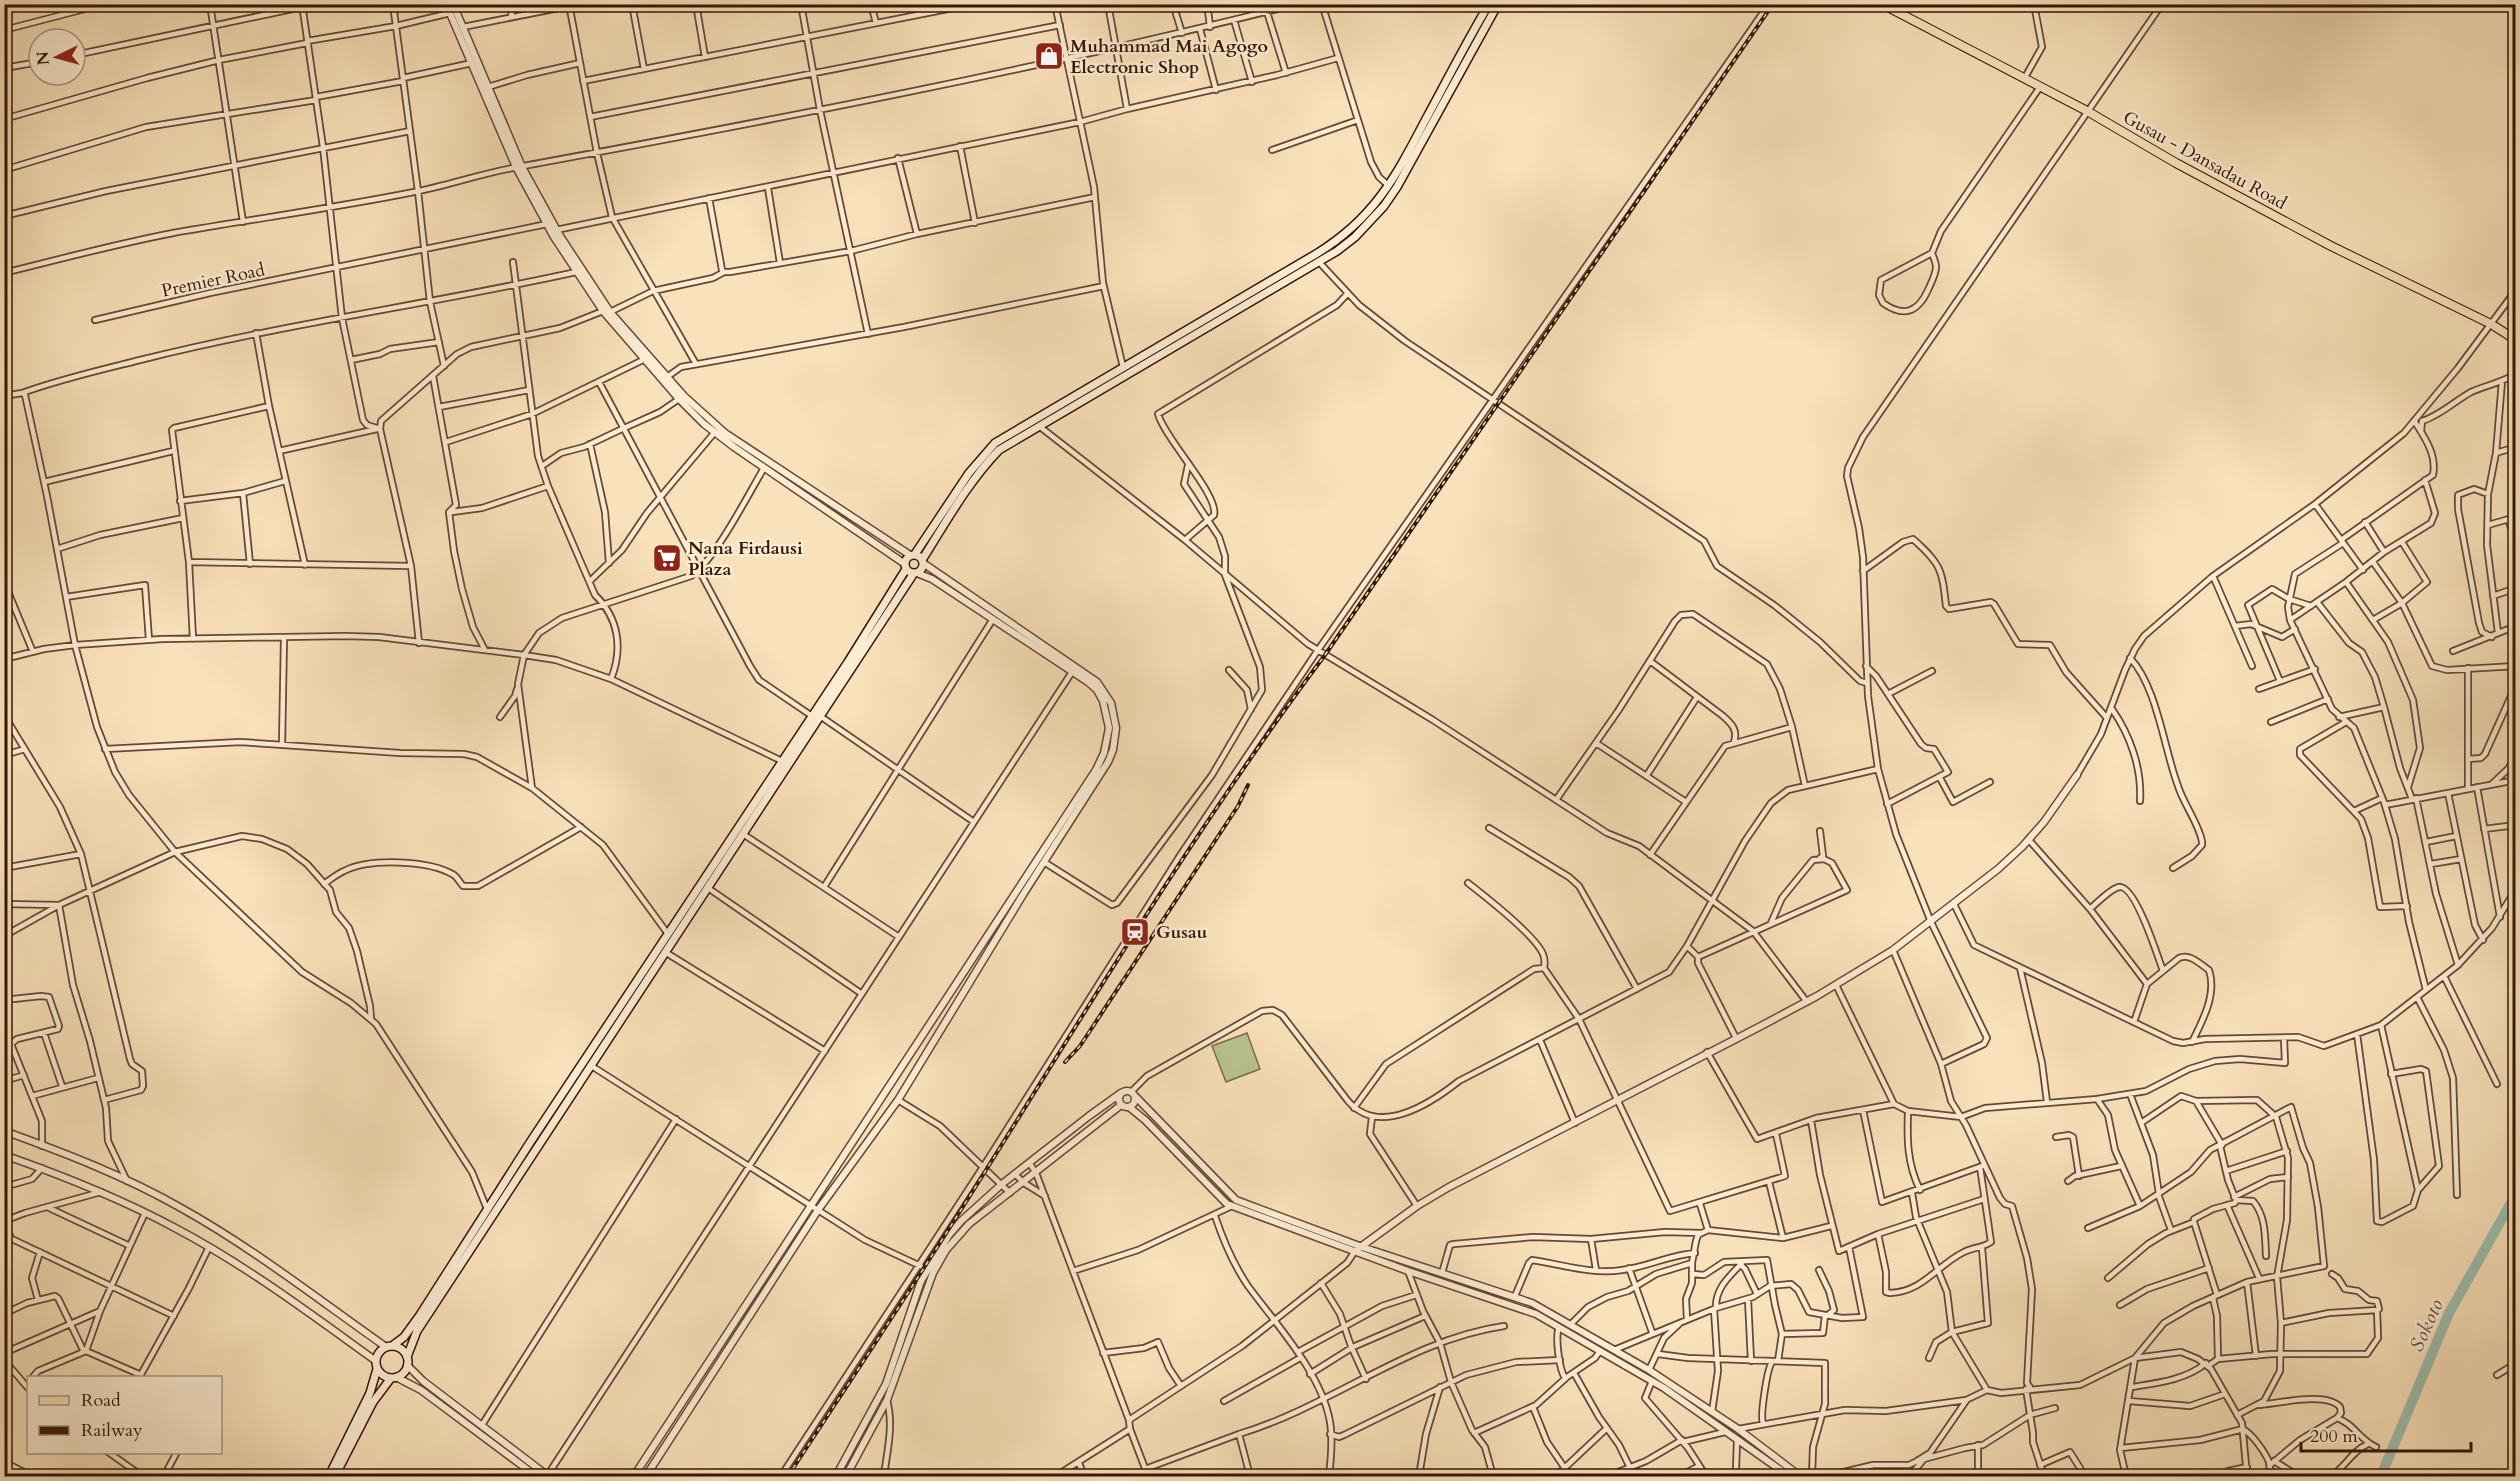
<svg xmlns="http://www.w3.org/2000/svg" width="2520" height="1481" viewBox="0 0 2520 1481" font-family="Cardo,serif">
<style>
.green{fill:#bac393;stroke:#786c4c;stroke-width:1.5}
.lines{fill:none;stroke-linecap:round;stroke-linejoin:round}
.river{stroke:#9ebeae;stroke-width:10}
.minor-casing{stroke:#664832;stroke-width:8}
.tertiary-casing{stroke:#664832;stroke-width:9}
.secondary-casing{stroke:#351505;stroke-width:10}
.primary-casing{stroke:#351505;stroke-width:10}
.minor{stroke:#fbecd3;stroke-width:4.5}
.tertiary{stroke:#fbecd3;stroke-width:6}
.secondary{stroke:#fbecd3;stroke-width:7}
.primary{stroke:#f9e1bb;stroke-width:8}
.rail-casing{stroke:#351505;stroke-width:4}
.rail{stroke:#fbecd3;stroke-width:1.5;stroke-dasharray:4.5;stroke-linecap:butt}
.labels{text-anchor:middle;stroke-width:5;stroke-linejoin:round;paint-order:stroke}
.poi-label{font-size:18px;font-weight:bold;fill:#351505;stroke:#fbecd3;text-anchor:start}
.street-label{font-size:18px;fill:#351505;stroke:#fbecd3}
.water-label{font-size:20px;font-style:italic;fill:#5a5040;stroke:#fbecd3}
</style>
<rect width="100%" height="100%" fill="#f9e1bb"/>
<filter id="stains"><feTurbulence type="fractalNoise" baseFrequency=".00333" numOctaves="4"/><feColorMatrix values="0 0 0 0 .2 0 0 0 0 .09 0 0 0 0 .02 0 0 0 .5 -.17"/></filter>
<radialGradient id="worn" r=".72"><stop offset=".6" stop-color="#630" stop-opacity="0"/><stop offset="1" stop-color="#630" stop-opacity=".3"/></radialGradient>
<path class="green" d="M1247,1033L1260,1069L1226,1082L1212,1046Z"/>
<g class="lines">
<path class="river" d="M2381,1476L2449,1313L2516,1194"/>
<g class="minor-casing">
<path id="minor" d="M210,4L243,222
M302,4L323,147L342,318L363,420L367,425L380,429
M393,4L418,191L430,302L444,366
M569,4L597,153L612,217L696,364
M632,4L644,69
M696,4L705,57
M801,4L820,110L868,334
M871,4L876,23
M1055,4L1094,187L1103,283L1123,367
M1108,4L1127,109
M1173,4L1182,33
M1322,4L1371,162L1379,177L1389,186
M1109,8L1121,4
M1267,12L1286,73
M511,17L513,4
M1234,20L1252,82
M463,27L579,4
M1210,27L1208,10L1215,4
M1200,29L1216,90
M4,30L104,4
M307,41L396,26L450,13
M75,55L316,4
M4,68L39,62
M403,78L472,63
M2024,79L2042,47L2034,4
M583,81L973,4
M488,87L527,75L580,63
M316,97L403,81
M590,117L1060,25
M4,119L147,78L219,60L307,43
M960,146L975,223
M1272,150L1358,120
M898,158L917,234
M4,170L146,127L316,100
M768,188L780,263
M709,198L722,270L724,272H730L851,251L917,234L1095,197
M4,216L106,191L410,131
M556,230L1080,122L1127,109L1277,75L1338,58
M1932,253L1941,231L2040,87
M1932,253C1933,257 1936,262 1936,267C1936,274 1931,283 1928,290C1918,312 1904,318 1883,303L1879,295L1881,280Z
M513,262L538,456L548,486L595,595C619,618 623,649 611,679
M1319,262L1359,305L1405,341L1704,541L1717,566L1774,605L1820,642L1860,681L1867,683
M4,273C60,259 116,244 173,233C253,219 334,208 414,192C449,185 483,173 518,167C779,119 1040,69 1297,4
M610,312L653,291L713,278L724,272
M95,320L210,293L547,224
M256,333L269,406L305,565
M351,360L380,354L390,349L439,342
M433,376L456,505L449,512L454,551L462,589L473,627L485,650
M667,377L681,367L904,327L1104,286
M599,382L750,666L759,680L812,716
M22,393C60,379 100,370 140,360C284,324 431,304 576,272
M4,396L22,393L25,395L47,496L75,645L97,727L115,772L129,795L175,852L302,972L351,1003L376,1024L472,1172L487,1209
M439,407L529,390
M1039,426L1185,540L1308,644L1433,720L1607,833L1639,846L1753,931L1807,1002
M2421,431L2422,421C2439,416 2455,401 2471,392C2485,386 2499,383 2512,376L2516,378
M446,442L532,414L645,359
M590,444L605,512L609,563
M279,451L377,429
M2496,453L2516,447
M542,466L561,453L584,447L622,429L660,412L679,399
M44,482L173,451
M243,493L250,564
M2488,494L2474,489L2458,495V509L2479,623L2482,632L2492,637
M180,501L243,493L285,481
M2315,504L2363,570
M452,512L482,508L548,486
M2508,519L2516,542
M2365,522L2384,552
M2488,525L2516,517
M1185,540L1214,515C1219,495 1165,439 1158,414L1337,305L1348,293
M2341,540L2433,475C2437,455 2425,438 2415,422
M2343,543L2295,574L2288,607L2290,620L2346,582L2384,552L2431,523L2435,513L2425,480
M57,549L100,535L183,518
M189,562L411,566
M2373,562L2402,603L2432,666L2447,670L2516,666
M1863,571L1903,542L1913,539C1941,564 1942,569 1946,606L1949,609L1991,602L1994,604L2018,644L2050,645L2066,672L2107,718
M2213,576L2252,666
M590,581L622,550L647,513L715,432
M4,582L33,652
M2346,582L2388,642L2413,700L2420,748L2408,787
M2493,596L2516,588
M66,597L145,585L149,640
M2317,602L2349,643L2362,652L2375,677L2384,707
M2290,620L2332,709L2354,728L2384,802L2395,839L2409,922L2426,990
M2373,620L2402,603L2427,582L2402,542
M2235,626L2251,624L2282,637L2295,629
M2498,633L2487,545L2488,494L2496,453L2502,381
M193,639L189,562L172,430L174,428L269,406
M419,643L411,566L380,429L381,421L457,354L471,347L560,328L603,311
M2453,651L2516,626
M2130,658C2157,686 2164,749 2178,786C2184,805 2198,822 2202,841V845L2192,856L2173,868
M4,659L44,649L75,645L162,639L345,636L379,637L524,655L556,660L611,679L782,761
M1650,661L1723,716C1732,724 1738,730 1734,742
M1866,666L1876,676L1921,744L1926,748L1934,749L1948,772L1887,804
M1229,670L1247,690L1251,709
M2280,681L2248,605L2272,589L2289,599L2311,606
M2259,689L2315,669
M1888,694L1932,671
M2112,709C2130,735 2142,768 2140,801
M4,715L60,807L81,854L130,1059L132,1064L142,1071L143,1086L141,1090L104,1100
M820,716L974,822
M500,717L515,696L517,689
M2339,717L2384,707L2400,768L2412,799
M2271,722L2328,699
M2346,722L2300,749V755L2361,819L2368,838L2380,907L2407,906
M1596,743L1686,802
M282,745L284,638
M105,749L240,742L400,753L464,754L477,757L532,788L603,845L668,934
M4,755L25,749
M2468,759L2481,758L2485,754L2516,685
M1647,775L1697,697
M2077,775L2101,734L2125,670L2135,649L2144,636L2213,576L2315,504L2404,433L2458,368L2516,290
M1940,778L1953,802L1990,782
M2513,781L2516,815
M2492,784L2508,769L2516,757
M2477,787L2500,917
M532,788L518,684L524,655L539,633L562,618L691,576C714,562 749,493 764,468
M2468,789V668
M2448,793L2475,925L2483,940
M2416,798L2436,894L2458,965
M1556,800L1618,711L1675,621L1681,615L1693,614L1767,664L1780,689L1792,727L1805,786
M2385,805L2516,780
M2354,811L2382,798
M1489,828L1569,877L1579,886L1637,989
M2484,829L2516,825
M1820,831L1823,856L1820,858
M743,834L899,937
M2029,840L2090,909L2147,984
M2426,842L2456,836
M1650,855L1725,746L1792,727
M1044,862L1112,905L1117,903L1212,775L1262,690L1260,667L1225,575V556L1219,537L1184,484L1188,465
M2431,864L2461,859
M4,868L81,854
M1468,883C1486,897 1535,935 1543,954C1545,959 1545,963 1544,968
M324,884C331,879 337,874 344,871C370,858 429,860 454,875C458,878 460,883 463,886H478L581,827
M824,887L993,619
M708,888L862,994
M4,904L59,905L73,985L90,1041L106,1108L108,1141L127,1181
M1954,904L1974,945L2173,1041L2183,1043L2205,1039L2298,1037L2324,1046L2381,1025L2458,965L2492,928L2516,889
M2090,909C2097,903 2110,889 2119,887C2135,884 2158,957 2163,971
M4,936L59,905L175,852L242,836L262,839L287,849L307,864L330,890L336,912L349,928L357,951L370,1006L371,1019
M1687,946L1698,957V963L1736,1038
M1893,950L1941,1064L1951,1101L1966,1125L2000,1198L2005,1204L2012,1206L2027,1258L2032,1289L2027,1383L2031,1389
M665,952L825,1051
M1698,957L1847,890L1832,863L1824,859L1813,860L1782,898L1771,923
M2020,968L2042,1063L2047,1102
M2444,976L2497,1084
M1836,985L1894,1104L1908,1111L1961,1117L1985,1108L2097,1099L2146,1091L2189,1069L2215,1061L2240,1059L2285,1063L2284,1038
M2417,997L2444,1050L2453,1078L2457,1195
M4,1000L41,996L49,997L59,1026L58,1029L17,1039L11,1044L42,1121V1146
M2134,1022L2147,984L2179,958C2190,953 2200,964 2209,970C2217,994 2203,1020 2192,1042
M44,1033L62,1086
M2357,1034L2374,1160L2377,1221L2382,1222L2413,1206L2418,1190L2381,1025
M1540,1040L1575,1123
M1707,1052L1757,1139L1816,1118L1894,1104
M1941,1064L1984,1044L1987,1038L1931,922L1896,834L1878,769L1868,696L1863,557L1859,528L1847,476L1848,468L1863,437L2162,4
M590,1065L865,1240L929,1270
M2391,1074L2421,1069L2426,1071L2439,1166L2418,1190
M4,1081L24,1075
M1131,1092L1147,1076L1262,1011L1273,1010L1282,1015L1348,1101C1379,1137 1430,1104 1459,1081L1669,972L1687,946L1745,841L1771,803L1788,790L1878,769
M2130,1094L2153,1155L2159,1194
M32,1096L98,1078
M2097,1099L2108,1115L2115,1150L2140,1206
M898,1100L940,1126L1010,1193
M2196,1101L2222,1145
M1354,1108L1386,1064L1534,969L1544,968L1579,1019L1670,1211L1785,1176L1776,1134
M1863,1110L1882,1202L1982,1166
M1908,1111C1907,1139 1907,1164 1920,1190
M1372,1117L1370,1134L1417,1206
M1811,1120L1820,1175L1839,1251L1878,1234L1984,1199
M2141,1123L2181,1096L2196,1101L2257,1100L2276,1117L2288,1158L2287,1220L2277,1277L2281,1323L2280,1371L2264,1401L2237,1415
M2056,1137L2069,1135L2073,1137L2079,1176
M1030,1164L1036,1173L1129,1420L1130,1429L1148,1476
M2226,1171L2287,1151
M1016,1175L1024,1183L1045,1196
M2068,1181L2075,1176L2121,1166
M1769,1182L1783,1238
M4,1187L32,1179L42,1168
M1912,1193L1916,1217L1947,1292L1952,1332L1987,1390
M2158,1194L2171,1230
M2234,1197L2270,1179L2288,1177
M2236,1200L2253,1201C2266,1216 2265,1237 2266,1256
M1700,1204L1708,1230
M2227,1205L2259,1278
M47,1207L130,1246
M1215,1216C1223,1240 1233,1264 1248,1286C1276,1324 1322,1374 1330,1422C1333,1439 1331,1459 1329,1476
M4,1221L25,1213L101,1192
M2194,1222L2217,1295
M4,1227L12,1239L174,1316
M2088,1228L2140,1206L2191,1172L2210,1150L2291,1107L2303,1148L2310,1163L2318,1207L2324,1266L2247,1282L2193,1306L2164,1323L2135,1358L2120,1450L2126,1476
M1878,1234L1886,1272V1292L1890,1293C1923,1292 1937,1265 1964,1252C1974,1247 1982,1248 1991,1242L1980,1167
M1591,1239L1596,1270
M1740,1264L1745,1269L1757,1294
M1629,1268L1652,1332
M1819,1270L1829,1291L1834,1310L1828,1315
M1073,1271L1138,1250L1232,1206
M1408,1271L1423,1311L1440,1343L1451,1382L1472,1430L1485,1447L1493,1476
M1442,1273L1450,1245L1454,1244L1533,1237L1591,1239L1665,1232L1701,1233
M1693,1274L1704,1275L1724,1262L1767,1260L1775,1305L1782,1334
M2332,1274L2338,1278L2345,1289L2358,1291L2369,1300L2377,1301L2379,1309L2377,1310
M2108,1278L2148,1244L2166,1233L2194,1222V1219L2213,1209L2235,1203L2236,1200L2228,1180L2220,1146
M2247,1282L2256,1356
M1321,1283L1340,1314L1351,1346L1366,1379
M1515,1296L1529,1263L1532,1260C1560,1264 1593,1275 1622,1270C1647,1267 1669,1255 1695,1253
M2213,1298L2217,1316L2218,1359
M1748,1299L1751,1361
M38,1300L32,1278L40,1252
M2120,1305L2147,1289L2209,1268
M1716,1308C1715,1288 1730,1276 1742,1263
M4,1314L27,1303L55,1296L58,1298L84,1352
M1687,1320L1686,1299L1692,1283V1263L1696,1241L1698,1235L1708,1230L1783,1238L1831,1226
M1571,1324L1588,1307L1607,1297L1628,1291L1656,1274L1692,1263
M1559,1327C1555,1337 1559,1369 1565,1378
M1614,1350L1716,1308L1753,1297L1770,1286L1791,1284L1798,1290L1809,1312L1842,1318L1863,1317L1849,1247
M86,1351L100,1311L145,1213
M1298,1352L1382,1306L1416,1295
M4,1353L100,1311
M1103,1353L1144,1348L1158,1342L1169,1368L1181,1386
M1658,1354L1688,1358L1825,1363V1404L1813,1447L1812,1476
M1929,1358L1936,1342L1952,1332L1988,1323L1982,1248
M4,1360L28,1388
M1778,1361L1782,1334L1823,1333L1825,1315
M2208,1366L2218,1359L2272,1354H2367L2378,1338L2377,1310L2329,1313L2281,1323
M1649,1370L1664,1338L1679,1324
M1574,1373L1599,1417L1619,1445L1634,1476
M1310,1374L1353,1347L1425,1316
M2497,1375L2510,1367H2516
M32,1378L38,1371L86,1351L141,1375
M139,1378L189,1288L209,1247
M1652,1381L1645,1398L1688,1448L1706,1476
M2132,1387C2157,1383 2186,1380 2206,1363
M2026,1389L2033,1433V1442L2044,1476
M1224,1401L1300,1358
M2129,1401L2190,1406L2225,1394
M2259,1405C2277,1404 2326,1391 2340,1407L2341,1413L2337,1418L2300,1440L2270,1465
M1533,1407L1547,1442L1564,1467
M1712,1412L1718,1371L1714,1309
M2337,1418C2354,1424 2360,1440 2376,1447
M1129,1420L1242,1346L1347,1263L1355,1251
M1763,1423C1760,1416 1767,1369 1772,1362
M482,1425L676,1119
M1738,1429L1845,1410L1886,1411L1966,1400L1987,1390L2001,1393L2080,1385L2135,1358L2181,1352L2198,1359L2211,1369L2242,1423L2247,1476
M1474,1433L1536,1405L1567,1377L1595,1358L1600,1351
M1330,1434L1339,1437L1344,1435L1466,1375L1516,1362L1560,1360
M1737,1440L1736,1470L1739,1476
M1683,1442L1725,1432
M2121,1448L2200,1440L2243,1429C2252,1434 2265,1452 2269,1462C2270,1468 2269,1471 2273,1476
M108,1452L142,1476
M2274,1461L2292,1472L2311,1476
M4,1462L32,1476
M1079,1463L1084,1476
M2040,1465L2070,1452L2085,1476
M1145,1469L1239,1434
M164,1476L177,1452
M547,1476L1072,672
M781,1476L983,1167L1181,854L1318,650L1769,4
M884,1476C887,1451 894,1426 887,1400
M1056,1476L1130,1429
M1250,1476L1239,1434C1330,1407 1411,1339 1504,1326
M1419,1476L1426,1434L1440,1387
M1556,1476L1607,1428
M1608,1476L1646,1461L1682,1440
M1680,1476L1699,1466
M1827,1476L1873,1465H1909L1917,1461L1930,1453L1966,1401
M1910,1476L1924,1459L1965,1448L1983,1445L2030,1415L2055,1408
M1978,1476V1445
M2221,1476L2228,1471L2247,1467
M2330,1476C2345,1469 2350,1452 2368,1444"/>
</g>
<g class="tertiary-casing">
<path id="tertiary" d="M446,4L516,167L554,237L603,311L679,399L704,424L734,447L905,564
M453,4L522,167L560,236L610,312L684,396L725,433L910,555
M1119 1099a8 8 0 1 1 16 0a8 8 0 1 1-16 0Z
M1134,1095L1236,1200L1362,1247L1532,1303L1649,1370L1738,1429L1800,1476
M1129,1107L1145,1120L1227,1204L1408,1271L1536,1314L1664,1388L1789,1476
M4,1131C65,1153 125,1176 181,1208C253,1248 319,1300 386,1347
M4,1155C64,1176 122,1199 177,1229C247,1266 312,1315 376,1361
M1355,1251L1417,1206L1449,1187L1759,1027L1817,996L1893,950L1998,869L2022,847L2044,822L2077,775
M407,1365L423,1381L548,1476
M396,1377L421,1390L536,1476
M634,1476L1096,770L1104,753L1109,728L1103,701L1097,690L1088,682L932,579L917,573
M646,1476L818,1210L898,1100L1024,893L1108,762L1113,750L1116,728L1111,703L1097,682L923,563
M836,1476L886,1384L921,1281L949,1235L961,1221L1002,1184L1089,1116L1121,1093
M846,1476L887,1400L933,1273L946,1250L969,1224L1121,1105"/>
</g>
<g class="secondary-casing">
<path id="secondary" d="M915,554L969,473L995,443L1316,254C1375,218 1396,176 1427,117C1447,80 1467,41 1489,4
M905 564a9 9 0 1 1 18 0a9 9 0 1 1-18 0Z
M922,560C946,522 968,482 999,450L1337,251L1355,237L1384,206L1397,187L1498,4
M392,1346L404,1337L420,1315L531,1141L848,662L906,569
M376 1362a16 16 0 1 1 32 0a16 16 0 1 1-32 0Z
M407,1357L417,1331L914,573
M329,1476L370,1393L377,1369
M335,1476L373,1402L391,1378"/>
</g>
<g class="primary-casing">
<path id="primary" d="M1882,4L2087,111L2176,163L2331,246L2491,324L2516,340"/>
</g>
<use href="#minor" class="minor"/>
<use href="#tertiary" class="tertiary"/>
<use href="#secondary" class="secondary"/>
<use href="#primary" class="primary"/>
<g class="rail-casing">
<path id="rail" d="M1065,1062L1080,1046L1238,806L1248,785
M788,1476C854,1375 922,1273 986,1170C1095,996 1202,819 1325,655L1773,4"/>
</g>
<use href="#rail" class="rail"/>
</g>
<defs>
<g id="shop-square" transform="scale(1.5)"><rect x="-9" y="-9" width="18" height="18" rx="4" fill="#8f2418" stroke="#fbecd3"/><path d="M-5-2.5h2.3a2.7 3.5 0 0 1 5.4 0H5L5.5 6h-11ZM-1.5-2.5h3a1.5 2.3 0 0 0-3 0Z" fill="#fff"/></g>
<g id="supermarket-square" transform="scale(1.5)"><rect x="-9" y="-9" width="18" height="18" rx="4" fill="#8f2418" stroke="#fbecd3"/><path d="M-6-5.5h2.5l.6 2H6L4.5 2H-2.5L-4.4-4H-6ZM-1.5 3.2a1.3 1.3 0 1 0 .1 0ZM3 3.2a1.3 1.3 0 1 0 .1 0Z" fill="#fff"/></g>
<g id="station-square" transform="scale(1.5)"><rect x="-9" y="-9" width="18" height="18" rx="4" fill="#8f2418" stroke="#fbecd3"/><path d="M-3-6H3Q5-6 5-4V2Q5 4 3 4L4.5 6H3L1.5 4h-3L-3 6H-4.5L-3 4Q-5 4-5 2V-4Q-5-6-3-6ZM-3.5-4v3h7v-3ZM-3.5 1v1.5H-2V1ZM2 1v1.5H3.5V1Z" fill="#fff"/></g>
</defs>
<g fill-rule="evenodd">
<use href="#shop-square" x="1049" y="56"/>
<use href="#supermarket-square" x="667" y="558"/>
<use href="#station-square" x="1135" y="932"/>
</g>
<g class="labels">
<g class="poi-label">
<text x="1070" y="52">Muhammad Mai Agogo<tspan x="1070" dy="21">Electronic Shop</tspan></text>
<text x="688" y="554">Nana Firdausi<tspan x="688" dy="21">Plaza</tspan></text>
<text x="1156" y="938">Gusau</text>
</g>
<g class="street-label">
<text transform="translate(2205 160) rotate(29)" y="6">Gusau - Dansadau Road</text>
<text transform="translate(213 280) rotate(-12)" y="6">Premier Road</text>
</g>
<g class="water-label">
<text transform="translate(2426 1325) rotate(-66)" y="7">Sokoto</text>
</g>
</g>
<rect width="2520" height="1481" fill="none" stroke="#f9e1bb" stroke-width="24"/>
<rect x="6" y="6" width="2508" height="1469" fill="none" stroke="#351505" stroke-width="3"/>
<rect x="12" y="12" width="2496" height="1457" fill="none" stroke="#351505" stroke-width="1.5"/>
<rect x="27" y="1376" width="195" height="78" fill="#fbecd3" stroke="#ac9681" stroke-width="1.5"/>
<rect x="39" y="1396" width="30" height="9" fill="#f9e1bb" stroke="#ac9681" stroke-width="1.5"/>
<text x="81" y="1406" font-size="18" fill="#351505">Road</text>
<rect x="39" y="1426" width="30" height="9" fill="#351505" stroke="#ac9681" stroke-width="1.5"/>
<text x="81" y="1436" font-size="18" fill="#351505">Railway</text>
<g transform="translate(57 57) rotate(265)"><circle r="28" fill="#fbecd3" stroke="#ac9681" stroke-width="1.5"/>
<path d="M0-4.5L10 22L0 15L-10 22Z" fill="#8f2418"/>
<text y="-9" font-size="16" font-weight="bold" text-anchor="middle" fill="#351505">N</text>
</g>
<path d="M2301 1442v9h170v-9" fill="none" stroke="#351505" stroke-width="3"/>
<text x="2310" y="1442" font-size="18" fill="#351505" stroke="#fbecd3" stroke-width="4.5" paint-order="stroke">200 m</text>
<rect width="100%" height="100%" filter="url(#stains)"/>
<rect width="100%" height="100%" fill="url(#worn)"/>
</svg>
